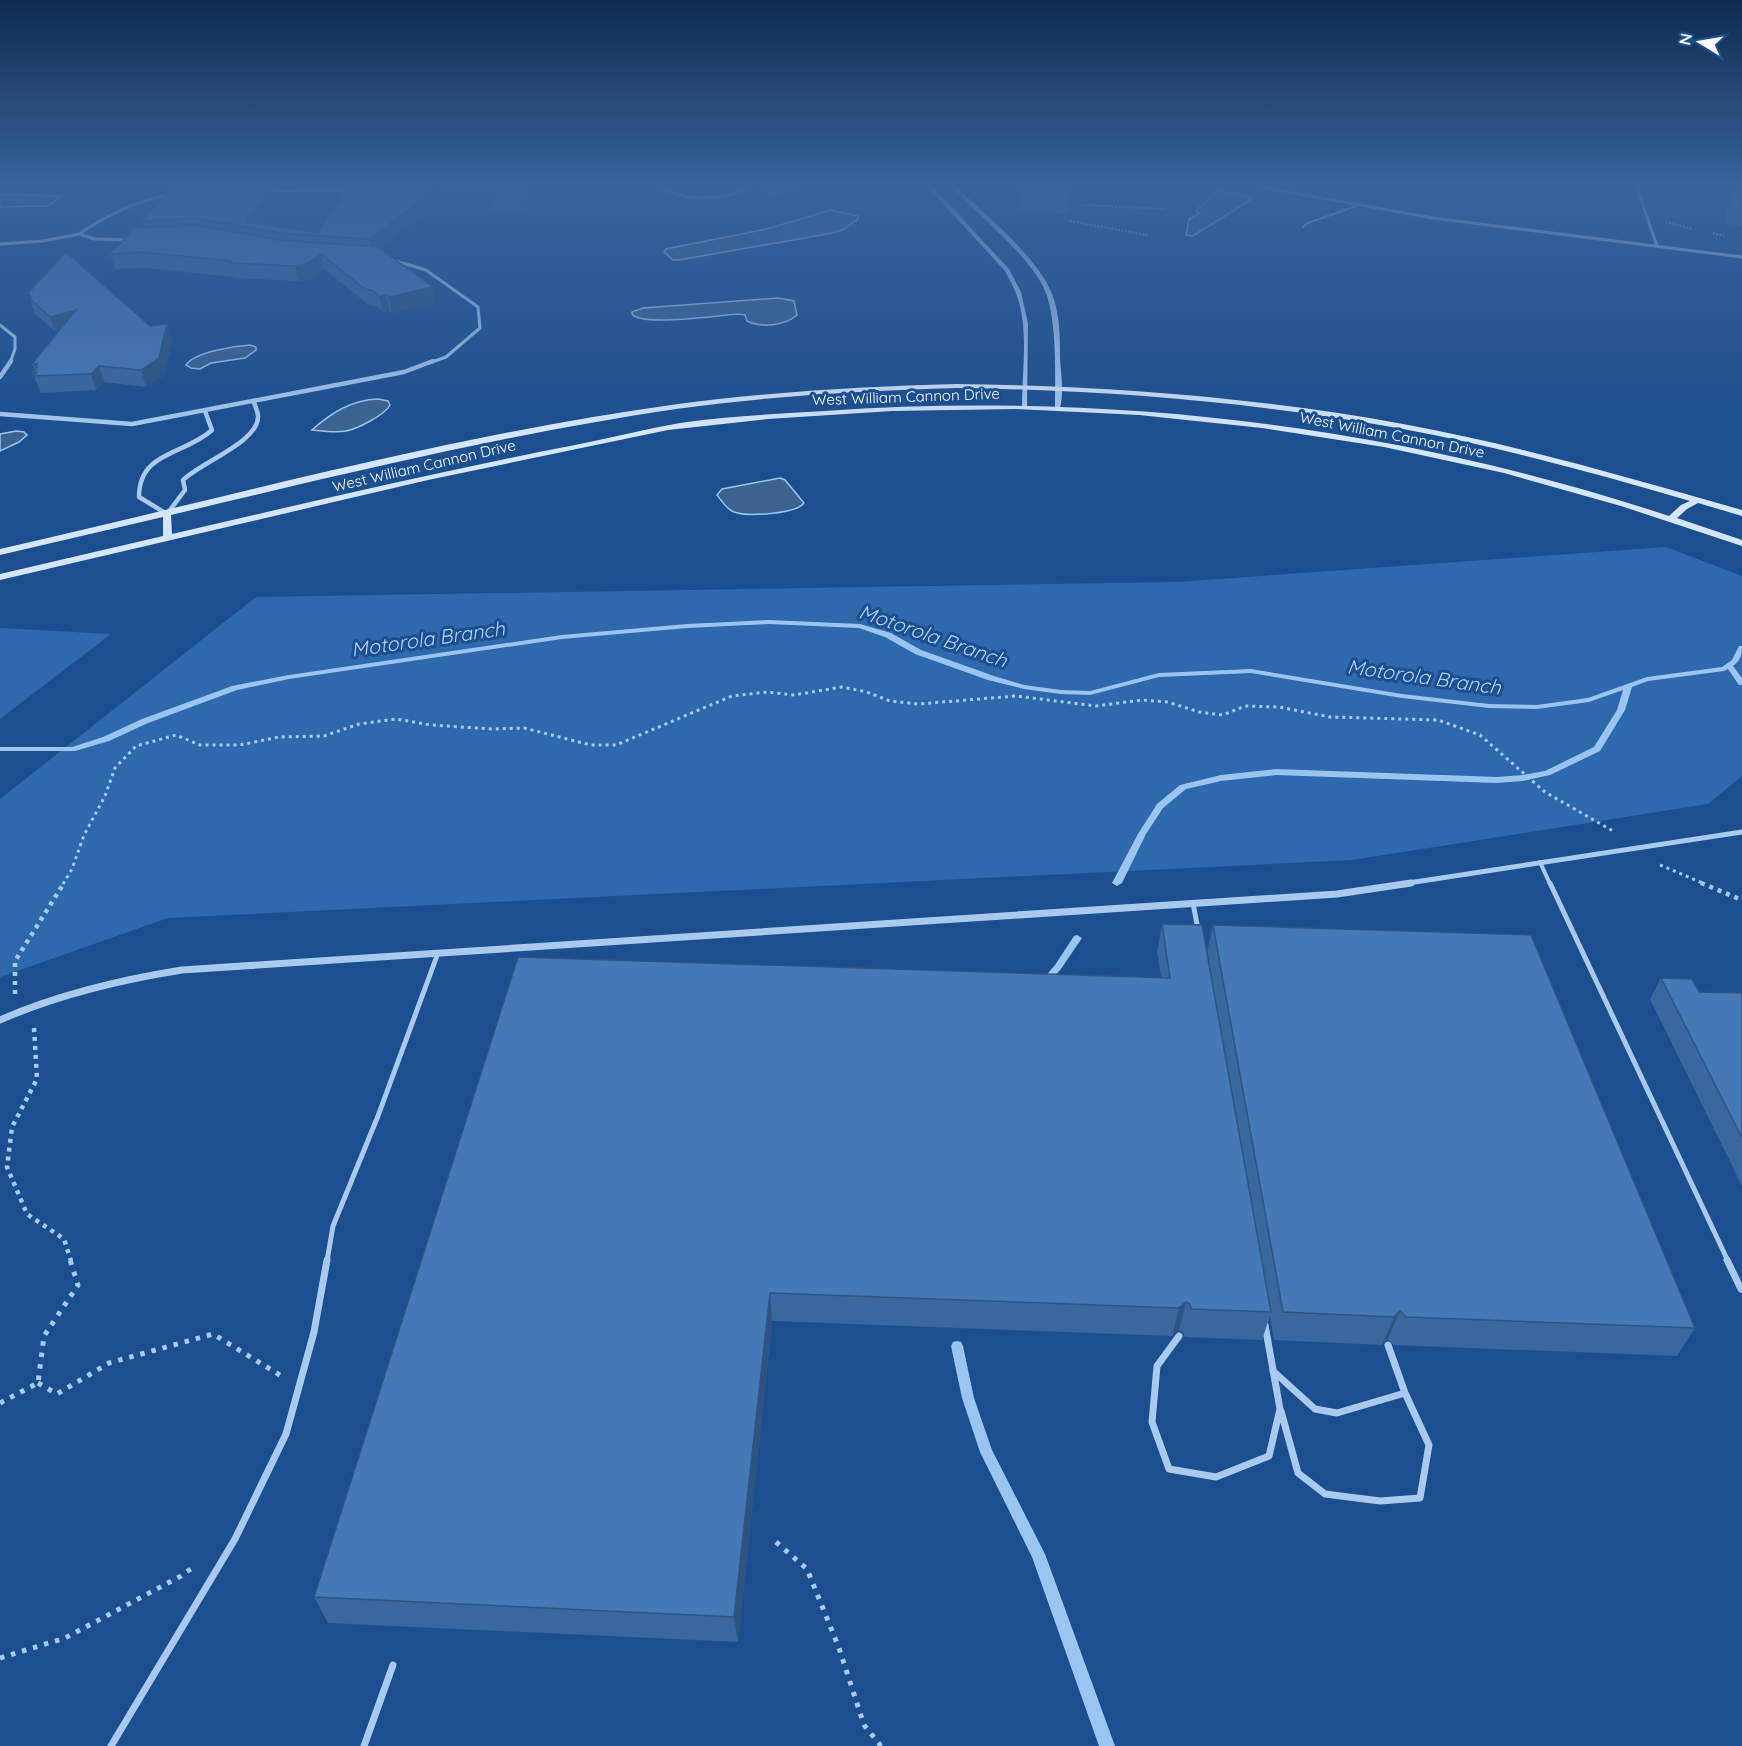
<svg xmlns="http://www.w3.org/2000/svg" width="1742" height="1746" viewBox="0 0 1742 1746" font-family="Quicksand,sans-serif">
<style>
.green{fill:#2e69ad}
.water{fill:#3c6290;stroke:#9cc4f0;stroke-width:1.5}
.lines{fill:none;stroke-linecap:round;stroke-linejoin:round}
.stream{fill:#9cc4f0;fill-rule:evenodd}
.path-far3{stroke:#a9c9ee;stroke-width:2;stroke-dasharray:1.5 2;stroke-linecap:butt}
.path-far2{stroke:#a9c9ee;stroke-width:3;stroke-dasharray:3 4;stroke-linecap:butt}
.path-far1{stroke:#a9c9ee;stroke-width:4.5;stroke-dasharray:4 5;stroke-linecap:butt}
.path{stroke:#a9c9ee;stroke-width:5;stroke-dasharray:4.5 7;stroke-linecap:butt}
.service-far3{stroke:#a9c9ee;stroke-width:2}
.service-far2{stroke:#a9c9ee;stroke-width:4}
.service-far1{stroke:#a9c9ee;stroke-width:5}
.service{stroke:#a9c9ee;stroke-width:7}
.minor-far3{stroke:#a9c9ee;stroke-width:3}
.minor-far2{stroke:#a9c9ee;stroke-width:4.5}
.minor-far1{stroke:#a9c9ee;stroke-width:5}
.minor{stroke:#a9c9ee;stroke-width:7}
.tertiary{fill:#a9c9ee;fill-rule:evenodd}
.secondary{fill:#d6e6fa;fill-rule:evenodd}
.wall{fill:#3a679d}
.shaded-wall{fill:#305480}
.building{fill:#4478b7;stroke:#305480;stroke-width:1.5}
.labels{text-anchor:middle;stroke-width:6;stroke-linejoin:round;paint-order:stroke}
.far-street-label{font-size:15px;fill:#fff;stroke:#1b4f8f}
.water-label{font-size:20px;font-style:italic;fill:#b5d3f5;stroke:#1b4f8f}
</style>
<rect width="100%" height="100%" fill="#1b4f8f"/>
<path class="green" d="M1666,547L1742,576V776L1708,804L1352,860L168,918L0,977V799L256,597L1177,582Z
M0,628L111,634L0,719Z"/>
<path class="water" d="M1216,191L1245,195L1252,199L1193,236L1186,235L1189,219L1200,213L1196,211Z
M0,194L62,196L48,206L0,207Z
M830,210L858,216V219L844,229L833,233L679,260H673L664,252L666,249L767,229Z
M778,298L794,301L797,315C785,326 761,328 747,321L745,315L738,314C720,315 641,327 632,314V312L643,308Z
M250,345L256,347V350L245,358L211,363L200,369L191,368L186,365C194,352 235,346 250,345Z
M378,399L388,401L390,405C385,415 357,429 346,431C335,433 322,431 312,430C331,413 351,400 378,399Z
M16,431L24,432L27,435L19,442L0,451V434Z
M780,478L785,480L804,503C796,514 747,517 734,512C726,509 722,501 717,495L722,489Z"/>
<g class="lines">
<path class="stream" d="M769,620L860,624L891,633L921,650L994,676L1024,685L1061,690L1090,691L1159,673L1251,669L1402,694L1489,704L1537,705L1588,698L1647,677L1722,667L1732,660L1739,646H1742C1742,655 1741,660 1733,666L1742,678V685H1739L1728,669L1724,671L1648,681L1632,687L1625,710L1600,751L1550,775L1523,781L1497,783L1276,775L1221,781L1186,789L1163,808L1146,834L1122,883L1117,886L1112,883L1138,834L1157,804L1180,785L1221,775L1276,769L1497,777L1523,775L1545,771L1594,747L1617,710L1623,690L1589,702L1537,709L1489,708L1402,698L1251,673L1159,677L1090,695L1061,694L1024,689L988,680L915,654L885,637L859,628L769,624L687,628L562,639L289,679L237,690L148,723L109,741L75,751H0V747H72L103,737L142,719L232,686L289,675L562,635L687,624Z
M1077,935L1082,938L1061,969L1048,984H1042L1040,982L1042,980L1055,965L1074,936Z
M957,1341L961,1342L963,1346L974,1398L992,1450L1045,1554L1115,1746H1099L1032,1557L980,1452L962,1398L951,1346L953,1342Z"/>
<path class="path-far3" d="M1084,205L1165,209
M1070,221L1147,235
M1666,222L1692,229
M1713,233L1724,236"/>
<path class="path-far2" d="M1660,865L1705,884
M63,884L72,869L84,835L105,796L115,768L136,746L176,735L200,745H240L279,737L324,736L359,724L396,719L431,725L492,729L524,728L591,745H616L732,696L767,692L794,695L842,687L867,692L890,701L918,704L1016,696L1096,706L1142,700L1168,702L1199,712L1223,715L1245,706L1279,707L1330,717L1438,720L1480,735L1545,792L1613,831"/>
<path class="path-far1" d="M1701,883L1742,900
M15,994V961L64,883
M34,1028L37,1079L12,1127L7,1167L27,1214L64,1239L71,1261"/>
<path class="path" d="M38,1383L57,1394L109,1363L213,1334L283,1377
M0,1403L38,1383L44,1336L78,1285L70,1260
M776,1542L807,1569L839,1648L864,1725L881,1746
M0,1658L65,1638L181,1576L196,1565"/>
<path class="service-far3" d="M1303,227L1308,223L1356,206"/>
<path class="service-far2" d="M1540,862L1550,884"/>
<path class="service-far1" d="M1550,883L1728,1261
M1193,903L1198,930
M327,1261L333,1226L378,1116L438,953"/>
<path class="service" d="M1727,1260L1741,1289
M1179,1336L1157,1366L1152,1422L1169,1469L1216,1477L1269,1456L1280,1409L1265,1325
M1273,1371L1315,1409L1337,1413L1405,1393
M1281,1411L1298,1473L1325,1494L1380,1501L1420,1498L1429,1445L1405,1393L1388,1345
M111,1746L235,1539L286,1434L314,1332L327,1260
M364,1746L393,1665"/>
<path class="minor-far3" d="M660,185C684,204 729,200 755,185
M1249,185L1433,218L1742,257
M1636,185L1657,246
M533,186L663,185
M431,188L501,187
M269,191L351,190
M128,240L95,239L79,234C108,214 137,200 172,195
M0,244L43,241L79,234
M389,259L426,270L478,307L480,328L446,357L429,363
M0,325L15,337V349L10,363"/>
<path class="minor-far2" d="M0,377L11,361
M205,411L212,430C185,455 139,451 139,497L167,514L185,490L183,480C201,462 259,442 258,416C258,412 255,406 254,402
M0,414L132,424L404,372L433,361"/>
<path class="minor-far1" d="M1402,884L1742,832"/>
<path class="minor" d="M0,1020C59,994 119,980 182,970L1337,894L1411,883"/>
<path class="tertiary" d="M926,185H931L1009,269L1021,292L1028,324L1027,407L1022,406C1022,371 1029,331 1017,296C1014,287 1009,279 1005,271Z
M950,185H955C984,214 1037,256 1052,294C1060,314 1060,338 1060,358C1061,374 1064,393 1060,408L1055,407C1055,374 1057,327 1047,296C1035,259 977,215 950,185Z"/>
<path class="secondary" d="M956,384C1107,386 1255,397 1403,424C1518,445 1630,478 1742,510V516L1698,503L1687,509L1677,518L1742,540V546L1621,506L1504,473L1384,447L1262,428L1139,415L1015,409L892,411L768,419L668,430L428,480L0,580V574L163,536V517L0,555V549C225,498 449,435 678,404C771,392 863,386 956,384ZM956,388C1107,390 1255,402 1403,429C1500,447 1595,473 1690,501L1681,505L1669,516C1399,426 1109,391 825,411C777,414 728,416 680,423C645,429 610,438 575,445C440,471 306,503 172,534L171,515C339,475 506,434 676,409C769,396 862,391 956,388Z"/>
</g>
<path class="wall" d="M348,185H424V187H439L441,200L379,248L436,303L392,313L389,311L383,312L376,306L369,305L324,269L310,280L299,281L235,278L234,277L147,268L115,269L110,254L144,227L142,221L277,200L258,224L319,233Z
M760,185H799L800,189V202L790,208L767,211Z
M1071,185L1068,214L1019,211V196Z
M1732,188H1742V226L1726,224L1727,202Z
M539,191L527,210H492L489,196Z
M28,293L150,326L172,340L164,375L146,387L105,382L96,390L41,393L34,376L33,373L35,371L32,364L59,332H56L34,313Z
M1162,924L1207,952L1213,925L1695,1328L1677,1356L1394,1345L1388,1339L1382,1345L1274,1340L1270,1316L1262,1340L1185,1337L1183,1332L1179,1330L1172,1336L772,1321L738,1642L328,1623L314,1597L1161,977L1157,952Z
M1661,978L1699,992L1742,993V1186L1650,999Z"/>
<path class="shaded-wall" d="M532,185H538L539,191L527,210L525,196Z
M273,187L277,200L255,229L246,222Z
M439,187L441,200L372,253L369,239Z
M800,189V202L790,208L767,211L766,198Z
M321,254L324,269L310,280L299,281L295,266Z
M433,287L436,303L392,313L389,297Z
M386,295L389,311L383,312L379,296Z
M76,310L82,326L56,332L50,317Z
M167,324L172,340L164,375L146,387L141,370Z
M99,366L105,382L96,390L91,374Z
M770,1293L772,1321L738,1642L734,1617Z
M1186,1302L1179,1330L1172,1336L1179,1308Z
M1400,1311L1388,1339L1382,1345L1394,1317Z"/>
<path class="building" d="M348,185H418L416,187H439L369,239L280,233L196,218L142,221L172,188L273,187L246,222L319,233Z
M497,185H532L525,196H489Z
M763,185H799L800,189L789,195L766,198Z
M1021,185H1071L1069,200L1019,196Z
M1732,188H1742V211L1731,209Z
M196,225L279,240L378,247L433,287L389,297L386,295L379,296L372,290L365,289L321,254L306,264L295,266L230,263L232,261L142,252L110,254L134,228Z
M66,252L150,326L167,324L159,358L141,370L99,366L91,374L34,376L37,372L33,373L37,367H34L37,364H32L76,310L50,317L28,297H31L28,293Z
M1162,924L1202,925L1271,1312L1191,1309L1190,1304L1186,1302L1179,1308L770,1293L734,1617L314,1597L518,957L1170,978Z
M1213,925L1531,935L1695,1328L1406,1317L1400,1311L1394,1317L1283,1312Z
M1661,978L1692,979L1699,992L1742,993V1138Z"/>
<linearGradient id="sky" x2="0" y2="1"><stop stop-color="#0f2b4f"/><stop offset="0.43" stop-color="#39639b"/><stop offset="1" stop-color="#39639b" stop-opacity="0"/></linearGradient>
<rect width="1742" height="430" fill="url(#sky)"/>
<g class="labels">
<g class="far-street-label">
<text transform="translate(906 397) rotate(-2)" y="5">West William Cannon Drive</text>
<text transform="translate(1392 435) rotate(11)" y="5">West William Cannon Drive</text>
<text transform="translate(424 466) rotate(-13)" y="5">West William Cannon Drive</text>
</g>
<g class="water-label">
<text transform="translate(933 636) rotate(19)" y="7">Motorola Branch</text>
<text transform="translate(428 639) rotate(-8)" y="7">Motorola Branch</text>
<text transform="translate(1424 677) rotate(8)" y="7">Motorola Branch</text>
</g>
</g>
<g transform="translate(1700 42) rotate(281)" stroke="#1b4f8f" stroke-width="4.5" paint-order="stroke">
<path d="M0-4.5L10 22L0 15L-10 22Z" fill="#ffffff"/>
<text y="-9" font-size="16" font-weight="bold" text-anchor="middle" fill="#ffffff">N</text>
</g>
</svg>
